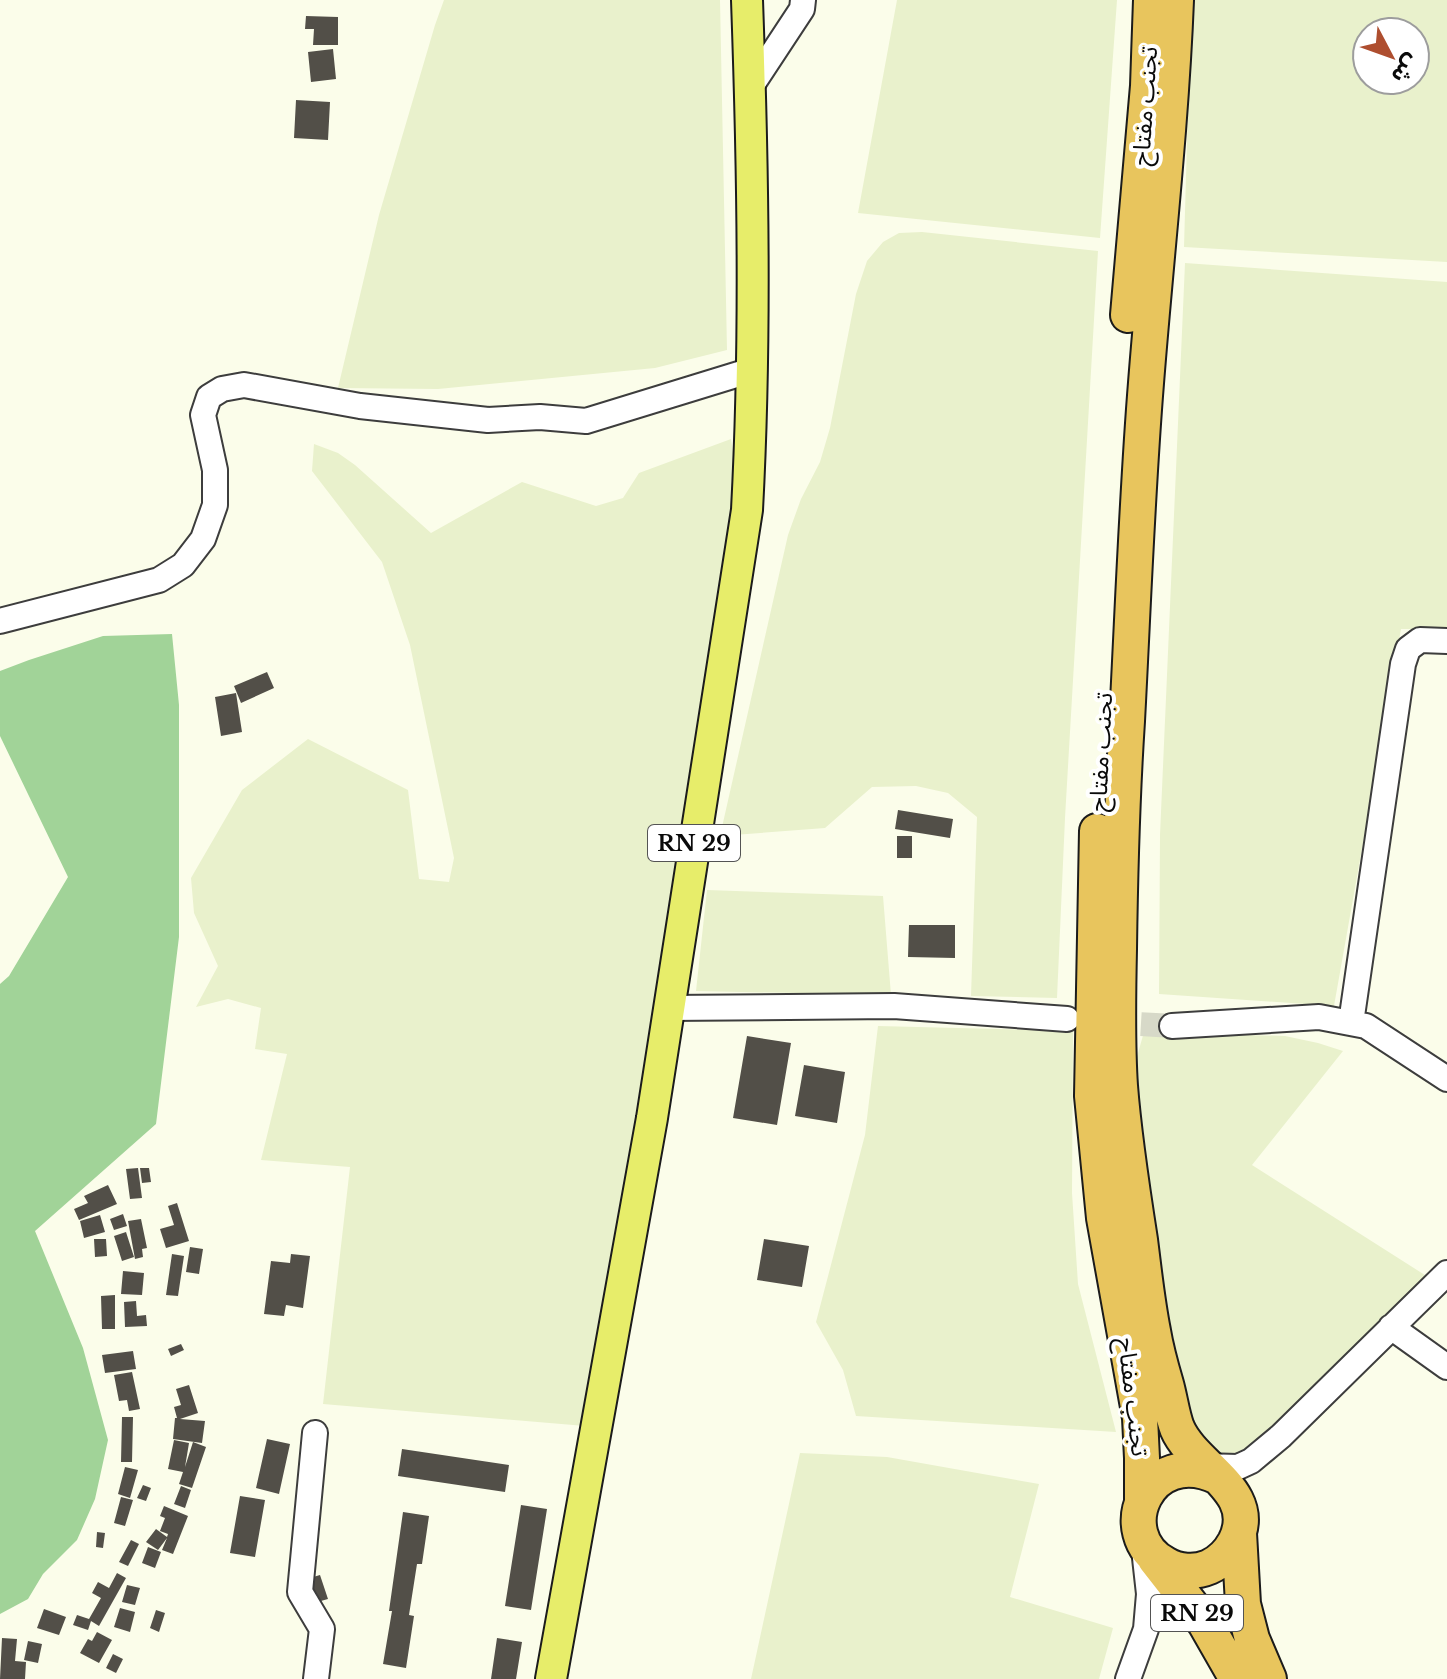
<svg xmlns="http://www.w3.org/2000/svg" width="1447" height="1679" viewBox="0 0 1447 1679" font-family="'Libre Baskerville','Noto Sans Arabic',serif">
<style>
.farmland{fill:#e9f1cc;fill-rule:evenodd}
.forest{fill:#a1d398}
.building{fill:#524f48}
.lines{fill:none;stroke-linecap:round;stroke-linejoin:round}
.minor-tunnel{stroke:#d7d9c8;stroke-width:24;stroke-dasharray:24 12;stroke-linecap:butt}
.minor-casing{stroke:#3d3d3d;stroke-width:28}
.major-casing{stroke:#1b1b1b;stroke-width:34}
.highway-casing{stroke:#1b1b1b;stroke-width:38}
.minor{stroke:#fff;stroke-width:24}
.major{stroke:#e7ed6a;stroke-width:30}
.highway{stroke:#e8c55d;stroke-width:34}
.labels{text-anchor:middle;stroke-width:8;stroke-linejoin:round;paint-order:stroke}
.shield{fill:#fff;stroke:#545454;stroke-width:2}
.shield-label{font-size:22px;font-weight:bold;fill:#0a0a0a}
.street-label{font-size:24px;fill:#0a0a0a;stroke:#fff}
</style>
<rect width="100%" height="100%" fill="#fbfdea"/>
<path class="farmland" d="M444,0H720L727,350L655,368L438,389L338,388L379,215L435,25Z
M897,0H1117L1100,238L858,213Z
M1191,0H1447V262L1184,247ZM1367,32H1415V80H1367Z
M922,232L1098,251L1065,818L1057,998L971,996L977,817L948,793L916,786L872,787L825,828L720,836L788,535L801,499L820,462L830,428L856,294L867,261L883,242L899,233Z
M1185,263L1447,282V629H1401L1334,1006L1159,994L1160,835Z
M731,439L736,471L729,553L663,987L585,1426L323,1404L350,1167L261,1160L287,1054L255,1049L261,1008L228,999L196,1007L218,966L194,913L191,878L242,790L308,739L408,790L419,879L449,882L454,858L410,645L382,562L312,471L314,444L338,453L355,465L431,533L522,482L596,506L623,498L639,473Z
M707,890L883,896L891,995L696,991Z
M878,1026L1073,1031L1072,1193L1078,1284L1116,1432L856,1416L843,1370L816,1322L865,1135Z
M1144,1032L1285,1036L1318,1043L1343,1051L1252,1165L1428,1277L1254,1449L1235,1456L1220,1455L1200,1443L1188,1416L1147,1226L1134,1067Z
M800,1453L887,1457L1039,1484L1010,1597L1113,1628L1099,1679H751Z"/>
<path class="forest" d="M172,634L179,705V937L156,1124L35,1231L83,1348L108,1440L95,1499L77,1540L43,1574L28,1599L0,1614V984L9,976L68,877L0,736V671L29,660L103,636Z"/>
<path class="building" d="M306,16L338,17V45H313L314,29H305Z
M333,49L336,79L311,82L308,52Z
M296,100L330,102L328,140L294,138Z
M267,672L274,688L241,703L234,686Z
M236,693L242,732L221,736L215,697Z
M898,810L953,819L950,838L895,829Z
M897,836H912V858H897Z
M909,925H955V958L908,957Z
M747,1036L791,1043L777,1125L733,1118Z
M804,1065L845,1072L837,1123L795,1116Z
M138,1168L142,1198L130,1199L126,1169Z
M140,1168H149L151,1182L142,1183Z
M108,1185L117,1204L79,1220L74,1209L88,1203L84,1196Z
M177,1203L189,1241L166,1248L160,1229L174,1225L168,1206Z
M123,1214L127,1226L114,1230L110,1219Z
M100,1215L105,1232L84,1238L80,1221Z
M141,1219L147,1248L142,1249L143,1257L135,1259L128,1221Z
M126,1232L134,1257L122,1261L114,1236Z
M94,1239H106L107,1256L95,1257Z
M764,1239L809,1246L802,1287L757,1280Z
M190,1247L203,1249L199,1274L186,1272Z
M172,1254L184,1256L178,1296L166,1295Z
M291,1254L310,1256L303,1308L286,1305L284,1316L264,1314L271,1261L290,1263Z
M123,1271L144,1273L142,1295L121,1294Z
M115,1295V1329H102L101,1296Z
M136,1301L137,1316L146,1315L147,1326L125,1327L124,1302Z
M181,1344L184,1350L171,1356L168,1349Z
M133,1351L136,1369L105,1373L102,1355Z
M132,1372L140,1409L129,1411L127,1400L119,1401L114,1375Z
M189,1385L198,1413L180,1419L205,1421L202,1443L173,1439L175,1418H177L174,1407L181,1405L176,1389Z
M122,1417H133L132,1462H121Z
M267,1439L290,1444L279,1494L256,1488Z
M174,1440L189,1443L185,1467L193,1442L206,1447L192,1488L179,1484L183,1472L168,1469Z
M402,1449L509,1465L505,1492L398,1476Z
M125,1467L138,1470L130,1498L118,1494Z
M143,1485L151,1488L146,1501L137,1498Z
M181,1486L191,1490L185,1508L174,1504Z
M240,1496L265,1500L255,1557L230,1553Z
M121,1497L133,1500L125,1526L114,1523Z
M521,1505L547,1509L531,1610L505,1606Z
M164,1506L188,1516L173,1554L162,1550L167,1538L158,1550L146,1542L156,1529L167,1537L168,1534L160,1531L165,1518L160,1516Z
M403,1512L429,1516L422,1564H417L409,1615L414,1616L406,1668L383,1664L392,1611H389Z
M97,1532L105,1533L103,1548L96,1547Z
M131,1540L139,1544L128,1566L119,1562Z
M148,1547L161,1552L155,1568L142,1563Z
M117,1573L126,1578L99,1626L91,1621L88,1630L73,1625L77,1615L89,1619L101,1598L92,1593L98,1582L109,1588Z
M320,1575L328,1599L310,1604L303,1580Z
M127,1585L140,1588L135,1605L122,1602Z
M120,1608L135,1612L130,1632L114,1627Z
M44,1609L66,1617L59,1635L37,1628Z
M156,1610L165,1613L159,1632L150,1628Z
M97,1632L112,1640L99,1663L80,1653L88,1639L92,1641Z
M2,1638L17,1639L15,1661L26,1662L25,1679H0Z
M497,1638L522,1642L516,1679H491Z
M28,1641L42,1644L38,1663L24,1660Z
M113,1654L123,1659L116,1673L106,1668Z"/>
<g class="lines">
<path class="minor-tunnel" d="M1105,1022L1172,1026"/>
<g class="minor-casing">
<path id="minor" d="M750,88L802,9L803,0
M0,621L159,580L183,565L203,539L215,505V470L203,415L209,397L222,389L244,385L360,406L488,420L540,417L586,421L752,370
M668,1008L894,1006L1067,1019
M1351,1023L1403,664L1408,649L1420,640L1447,641
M1172,1026L1319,1017L1366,1026L1447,1079
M1391,1327L1447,1367
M315,1433L300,1592L322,1629L316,1679
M1202,1466L1238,1467L1251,1461L1281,1436L1447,1273
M1128,1679L1146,1629L1149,1594L1144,1549"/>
</g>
<g class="major-casing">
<path id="major" d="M551,1679L652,1118L747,510C756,342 753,169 747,0"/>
</g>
<g class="highway-casing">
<path id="highway" d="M1176,0C1171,128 1156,255 1146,383C1137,495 1133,608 1127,721C1122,797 1120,873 1119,949C1118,994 1117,1041 1120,1086C1124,1138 1132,1189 1140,1240C1144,1271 1147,1301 1153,1331C1156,1349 1161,1367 1166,1384C1170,1398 1172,1415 1177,1428C1194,1468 1261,1491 1235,1542C1229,1553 1220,1562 1209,1567C1195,1573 1178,1572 1165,1564C1110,1534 1148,1444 1218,1477
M1128,315L1148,86L1151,0
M1097,831L1092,1096L1104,1218L1140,1418L1142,1458V1502
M1239,1533L1243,1604L1252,1639L1269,1679
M1155,1559L1205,1623L1237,1679"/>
</g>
<use href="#minor" class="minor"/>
<use href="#major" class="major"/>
<use href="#highway" class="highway"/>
</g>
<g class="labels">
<g class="shield">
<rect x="648" y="825" width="92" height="36" rx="6"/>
<rect x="1151" y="1595" width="92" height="36" rx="6"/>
</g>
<g class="shield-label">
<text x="694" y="851">RN 29</text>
<text x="1197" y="1621">RN 29</text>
</g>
<g class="street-label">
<text transform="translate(1145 106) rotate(-86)" y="8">تجنب مفتاح</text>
<text transform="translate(1101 752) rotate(-87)" y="8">تجنب مفتاح</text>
<text transform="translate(1133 1397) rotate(83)" y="8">تجنب مفتاح</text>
</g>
</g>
<g transform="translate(1391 56) rotate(131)"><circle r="38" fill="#ffffff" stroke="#9d9d9d" stroke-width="2"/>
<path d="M0-6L14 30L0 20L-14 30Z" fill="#ae4e2f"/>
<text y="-12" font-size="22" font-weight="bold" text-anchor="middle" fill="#0a0a0a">ش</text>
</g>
</svg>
